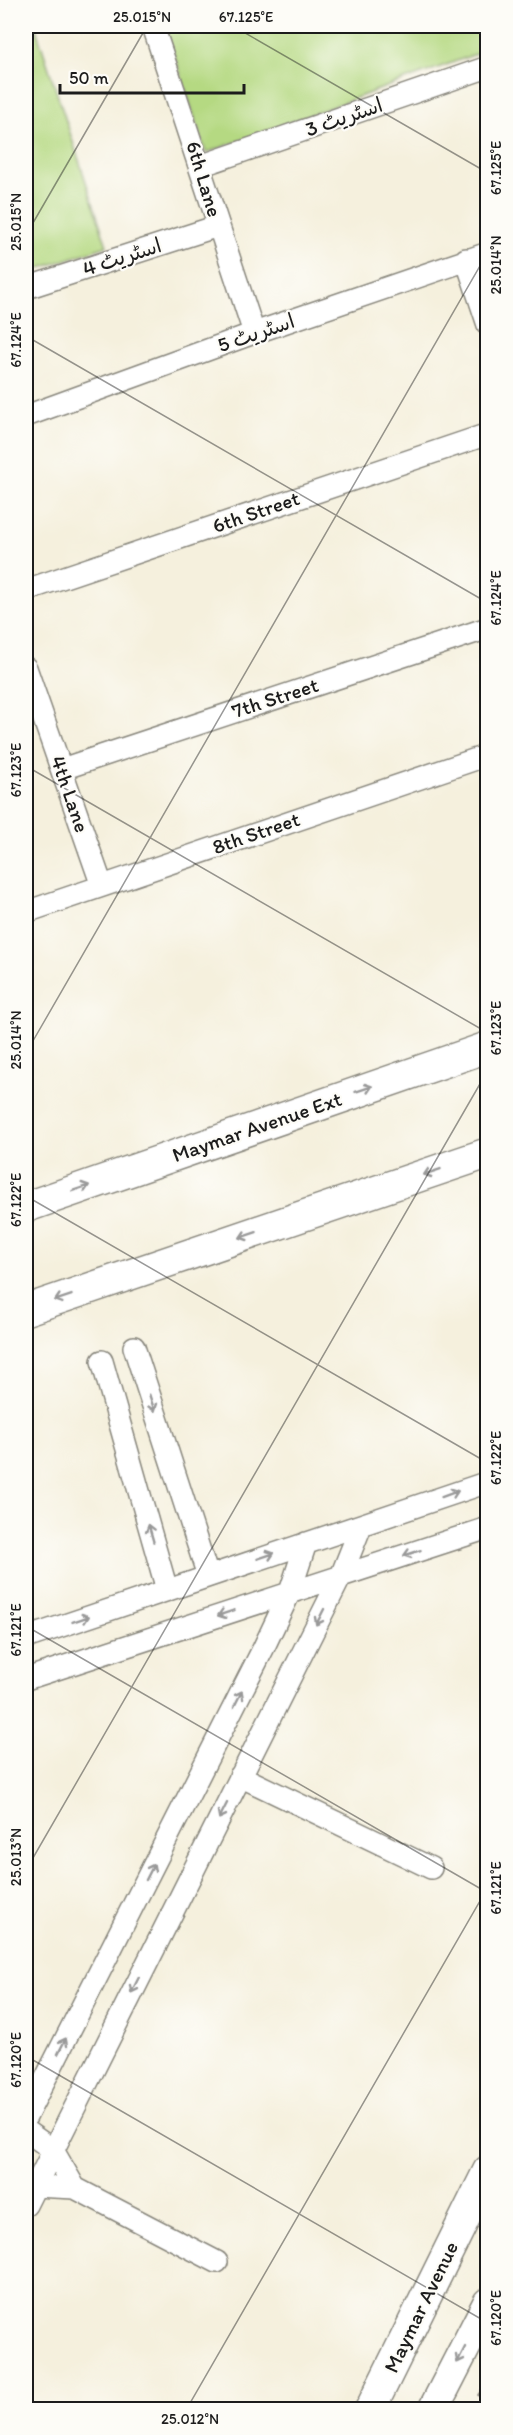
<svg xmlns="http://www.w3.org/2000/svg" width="513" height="2435" viewBox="0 0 513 2435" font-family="Itim,'Playpen Sans Arabic',sans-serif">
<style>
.green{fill:#b5d982;stroke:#687a4f;stroke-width:1.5}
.building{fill:#ef9ebb}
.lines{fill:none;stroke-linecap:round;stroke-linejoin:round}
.minor-casing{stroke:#88867c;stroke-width:24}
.secondary-casing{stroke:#88867c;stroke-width:33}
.minor{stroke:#fff;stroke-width:21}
.secondary{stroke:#fff;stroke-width:30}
.oneway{stroke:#999}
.ticks{fill:none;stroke:#1c1c1c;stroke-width:1.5;stroke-opacity:0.45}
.labels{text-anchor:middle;stroke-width:4.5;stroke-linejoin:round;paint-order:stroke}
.street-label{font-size:21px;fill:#1c1c1c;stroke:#fdfcf7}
.neatline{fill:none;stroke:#1c1c1c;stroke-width:2}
.ticks-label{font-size:15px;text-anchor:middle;fill:#1c1c1c}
</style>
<rect width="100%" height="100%" fill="#fdfcf7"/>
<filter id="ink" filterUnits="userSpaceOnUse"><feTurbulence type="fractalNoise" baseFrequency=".0167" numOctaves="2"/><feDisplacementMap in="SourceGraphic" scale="12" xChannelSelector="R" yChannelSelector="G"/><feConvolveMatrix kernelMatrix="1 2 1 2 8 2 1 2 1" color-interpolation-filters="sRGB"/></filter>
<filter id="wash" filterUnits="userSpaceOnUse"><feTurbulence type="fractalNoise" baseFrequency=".008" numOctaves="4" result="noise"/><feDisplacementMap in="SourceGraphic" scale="24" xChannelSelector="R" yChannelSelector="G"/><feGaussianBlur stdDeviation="1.35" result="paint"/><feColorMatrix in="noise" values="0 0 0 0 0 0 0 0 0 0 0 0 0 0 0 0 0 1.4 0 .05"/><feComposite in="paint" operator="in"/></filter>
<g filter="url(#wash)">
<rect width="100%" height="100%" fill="#f5f0dd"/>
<path class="green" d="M26,26H35L107,246L26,273Z
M165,26H487V50L206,153Z"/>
<g id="blocks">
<path class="building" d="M485,2384L488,2385V2410L480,2408L486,2400L478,2395Z"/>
</g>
</g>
<g filter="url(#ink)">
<use href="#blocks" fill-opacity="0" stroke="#88867c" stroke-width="1.5"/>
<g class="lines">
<g class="minor-casing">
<path id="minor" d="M153,26L254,333
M200,166L488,67
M466,259L488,325
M26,288L218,226
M26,416L254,333L488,253
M26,590L488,434
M26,668L102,886
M62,769L488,628
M26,912L488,755
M134,1347L208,1576
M102,1361L167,1590
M26,1638L488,1482
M26,1679L488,1528
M240,1776L431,1868
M26,2117L263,1649L290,1592L306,1543
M26,2131L53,2150L75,2188
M26,2180L34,2186L75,2188L217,2262
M26,2205L341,1576L361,1526"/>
</g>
<g class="secondary-casing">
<path id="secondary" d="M26,1207L488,1047
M26,1310L488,1153
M370,2410L488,2171
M433,2410L488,2303"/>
</g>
<use href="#minor" class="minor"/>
<use href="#secondary" class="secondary"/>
</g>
<defs><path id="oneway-shaft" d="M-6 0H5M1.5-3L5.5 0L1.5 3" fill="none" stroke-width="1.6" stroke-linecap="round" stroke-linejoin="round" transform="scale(1.5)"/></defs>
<g class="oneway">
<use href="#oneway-shaft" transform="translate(364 1089) rotate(-19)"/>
<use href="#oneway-shaft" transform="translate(432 1172) rotate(161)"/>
<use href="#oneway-shaft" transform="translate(81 1188) rotate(-19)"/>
<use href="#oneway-shaft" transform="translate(248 1235) rotate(161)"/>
<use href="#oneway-shaft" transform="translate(63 1298) rotate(161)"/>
<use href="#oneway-shaft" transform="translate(152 1403) rotate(72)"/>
<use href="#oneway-shaft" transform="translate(450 1494) rotate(-20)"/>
<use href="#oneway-shaft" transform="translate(151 1533) rotate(-106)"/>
<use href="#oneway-shaft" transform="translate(412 1553) rotate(162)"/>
<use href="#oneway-shaft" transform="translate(266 1556) rotate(-19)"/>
<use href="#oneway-shaft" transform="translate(226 1613) rotate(162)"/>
<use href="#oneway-shaft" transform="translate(320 1617) rotate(117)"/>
<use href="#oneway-shaft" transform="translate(81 1619) rotate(-19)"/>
<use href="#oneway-shaft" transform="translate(238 1699) rotate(-63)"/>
<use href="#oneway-shaft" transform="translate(223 1811) rotate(117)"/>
<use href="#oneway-shaft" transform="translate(150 1872) rotate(-63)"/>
<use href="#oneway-shaft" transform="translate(135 1985) rotate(117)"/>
<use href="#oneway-shaft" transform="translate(62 2046) rotate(-63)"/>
<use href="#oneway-shaft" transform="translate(461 2355) rotate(117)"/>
</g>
</g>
<path class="ticks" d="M233,26L488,173M26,235L147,26M26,336L488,603M26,766L488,1033M26,1053L488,252M26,1196L488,1463M26,1626L488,1893M26,1870L488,1070M26,2056L488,2323M186,2410L488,1887"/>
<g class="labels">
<g class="street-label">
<text transform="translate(344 117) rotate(-19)" y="7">اسٹریٹ 3</text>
<text transform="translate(204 179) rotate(73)" y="7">6th Lane</text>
<text transform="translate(122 257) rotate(-18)" y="7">اسٹریٹ 4</text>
<text transform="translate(256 333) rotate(-19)" y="7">اسٹریٹ 5</text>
<text transform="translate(256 512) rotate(-19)" y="7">6th Street</text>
<text transform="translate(275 698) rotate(-18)" y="7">7th Street</text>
<text transform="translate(70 794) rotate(71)" y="7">4th Lane</text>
<text transform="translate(256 833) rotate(-19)" y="7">8th Street</text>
<text transform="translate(257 1127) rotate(-19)" y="7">Maymar Avenue Ext</text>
<text transform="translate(421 2307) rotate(-64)" y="7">Maymar Avenue</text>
</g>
</g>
<rect width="513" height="2435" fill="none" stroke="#fdfcf7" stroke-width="66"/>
<path d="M60 84v9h184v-9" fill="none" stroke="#1c1c1c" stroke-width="3"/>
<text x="69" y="84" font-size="18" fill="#1c1c1c" stroke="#fdfcf7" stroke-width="4.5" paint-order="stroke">50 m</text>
<rect x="33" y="33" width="447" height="2369" class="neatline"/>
<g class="ticks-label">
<text x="142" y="22">25.015°N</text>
<text x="246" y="22">67.125°E</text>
<text transform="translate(496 168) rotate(-90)" y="5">67.125°E</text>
<text transform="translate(16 222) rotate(-90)" y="5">25.015°N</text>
<text transform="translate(496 265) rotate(-90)" y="5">25.014°N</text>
<text transform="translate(16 340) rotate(-90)" y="5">67.124°E</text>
<text transform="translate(496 598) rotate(-90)" y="5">67.124°E</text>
<text transform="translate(16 770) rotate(-90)" y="5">67.123°E</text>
<text transform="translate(496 1028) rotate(-90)" y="5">67.123°E</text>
<text transform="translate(16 1040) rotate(-90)" y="5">25.014°N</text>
<text transform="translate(16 1200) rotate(-90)" y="5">67.122°E</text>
<text transform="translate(496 1458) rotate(-90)" y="5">67.122°E</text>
<text transform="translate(16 1630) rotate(-90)" y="5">67.121°E</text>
<text transform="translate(16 1857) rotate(-90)" y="5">25.013°N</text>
<text transform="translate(496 1888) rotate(-90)" y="5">67.121°E</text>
<text transform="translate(16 2060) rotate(-90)" y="5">67.120°E</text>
<text transform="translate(496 2318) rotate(-90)" y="5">67.120°E</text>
<text x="190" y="2424">25.012°N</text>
</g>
</svg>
